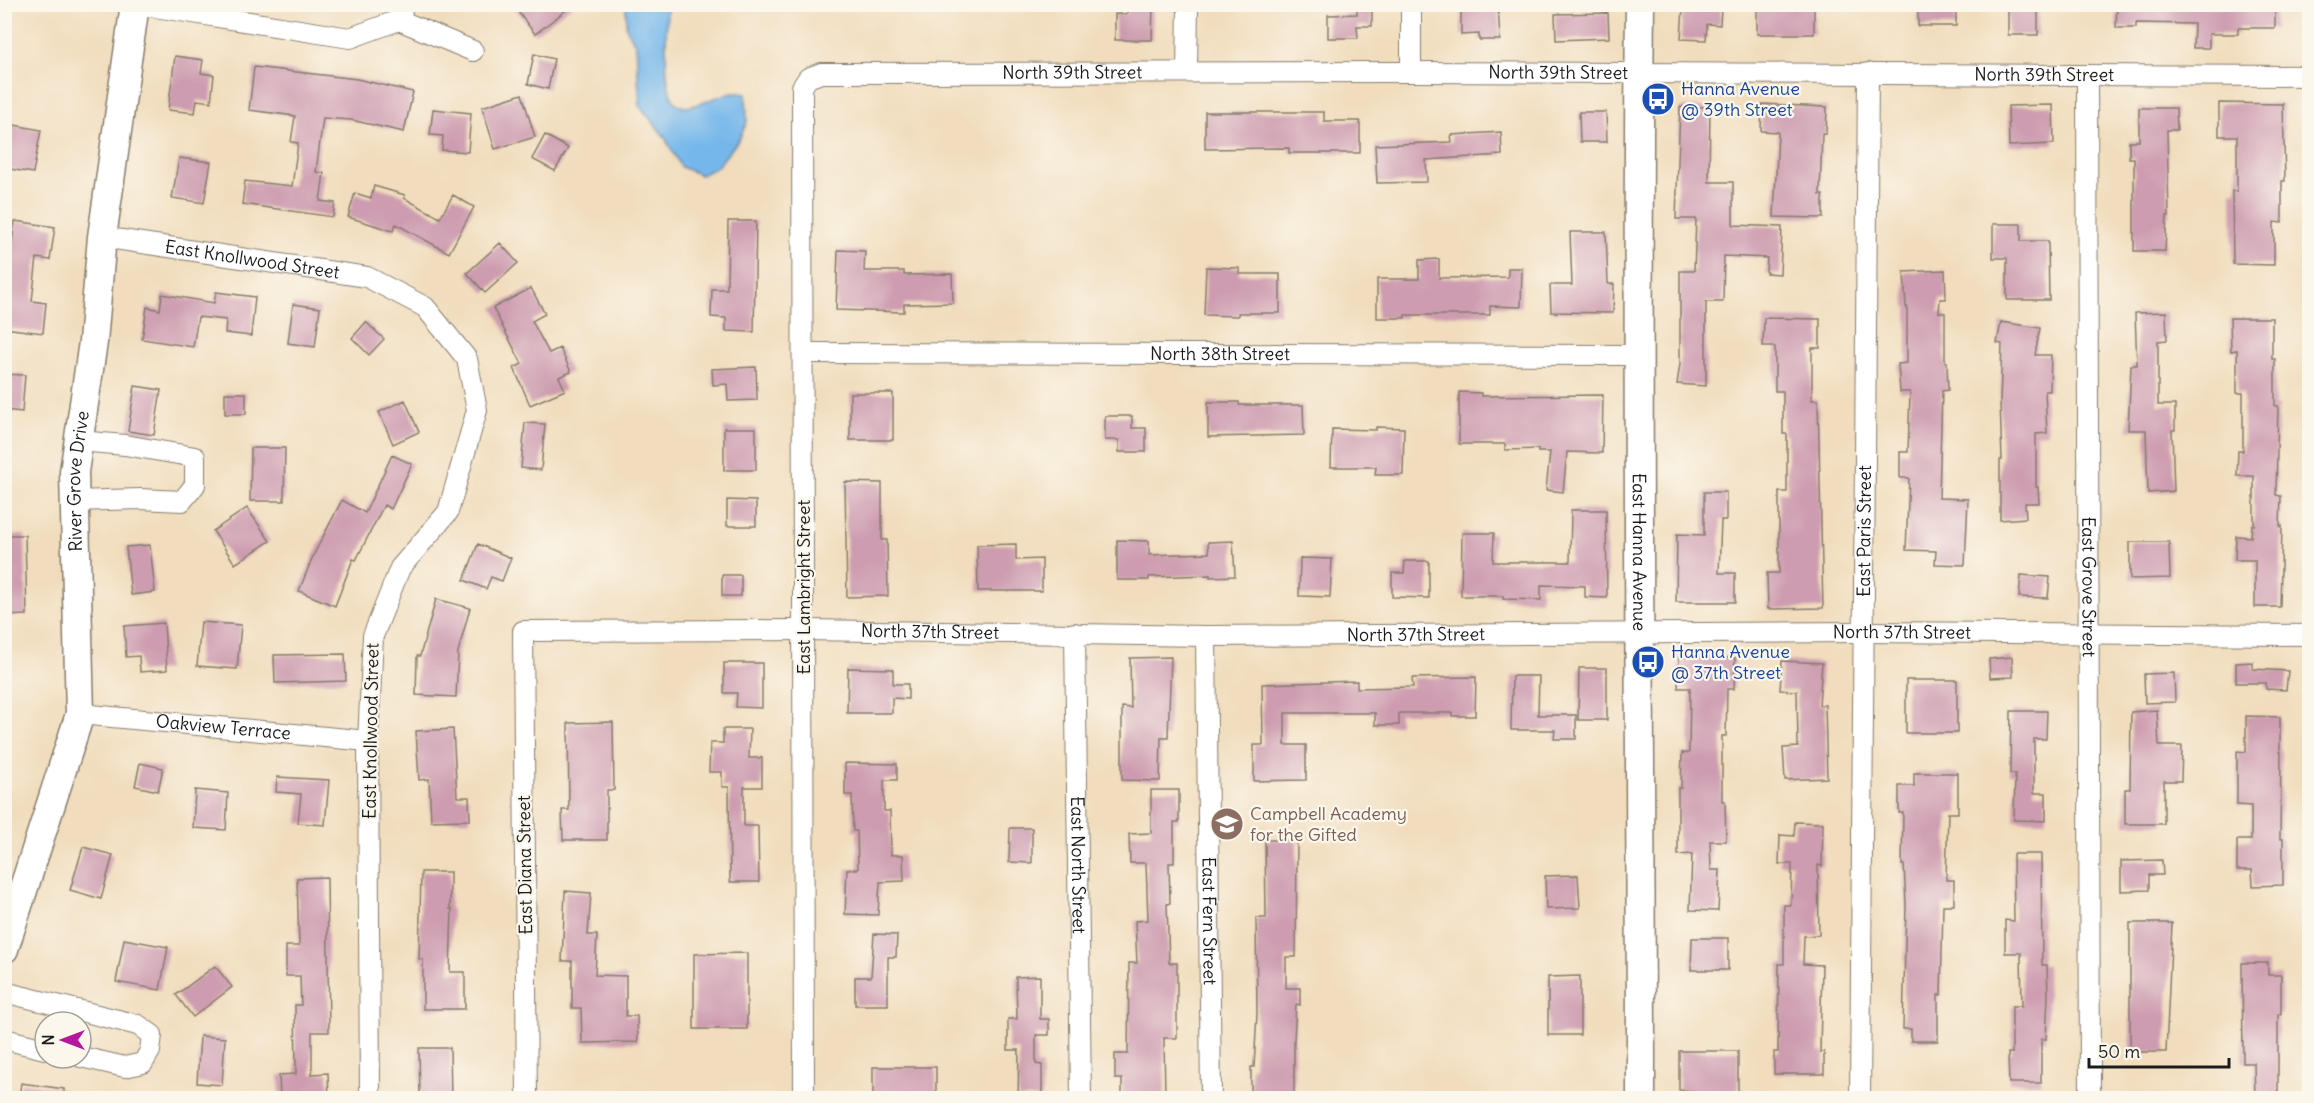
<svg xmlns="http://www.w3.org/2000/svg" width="2314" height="1103" viewBox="0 0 2314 1103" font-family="Delius,sans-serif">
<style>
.water{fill:#76b7eb;stroke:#496a84;stroke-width:1.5}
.building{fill:#cd9cb0}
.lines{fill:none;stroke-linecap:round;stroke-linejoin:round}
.street-casing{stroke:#867c6c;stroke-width:22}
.secondary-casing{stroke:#867c6c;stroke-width:31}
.street{stroke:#fff;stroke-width:20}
.secondary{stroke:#fff;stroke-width:28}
.labels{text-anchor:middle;stroke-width:4.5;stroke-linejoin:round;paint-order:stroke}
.street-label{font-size:18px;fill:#1c1c1c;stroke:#fbf7ec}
.transit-label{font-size:18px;fill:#164399;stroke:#fbf7ec;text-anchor:start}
.education-label{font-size:18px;fill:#785e54;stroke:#fbf7ec;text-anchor:start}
</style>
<rect width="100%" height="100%" fill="#fbf7ec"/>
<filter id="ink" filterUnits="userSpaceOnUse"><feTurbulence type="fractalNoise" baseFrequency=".0167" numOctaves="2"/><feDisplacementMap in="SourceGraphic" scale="12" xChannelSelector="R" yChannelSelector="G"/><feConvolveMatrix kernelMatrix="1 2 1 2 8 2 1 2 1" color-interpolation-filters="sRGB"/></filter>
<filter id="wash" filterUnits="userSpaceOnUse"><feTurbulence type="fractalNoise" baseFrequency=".008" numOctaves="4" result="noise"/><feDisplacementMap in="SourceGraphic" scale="24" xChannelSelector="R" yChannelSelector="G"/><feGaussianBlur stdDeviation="1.35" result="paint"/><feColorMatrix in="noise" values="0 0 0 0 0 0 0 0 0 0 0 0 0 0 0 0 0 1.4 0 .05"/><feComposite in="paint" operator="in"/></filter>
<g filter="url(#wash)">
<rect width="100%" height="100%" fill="#f1ddbd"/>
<path class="water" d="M626,5H667C667,25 662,87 675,102C682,110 693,106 701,103C717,98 730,90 746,94L747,122L739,139L717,167L701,175L681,167L664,136L640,106L636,46L626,27Z"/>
<g id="blocks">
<path class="building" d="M512,4H574L535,34Z
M1128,4H1153L1152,40H1115V14H1127Z
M1357,4H1372V26H1357L1358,38H1328V15L1357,14Z
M1461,4H1498L1500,40H1479V34L1461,35Z
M1791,4H1814V34H1757V9H1791Z
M1918,4H1956V26H1918Z
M2008,4H2038V35H2008Z
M2117,4L2275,8V28H2238V34H2209V48H2193L2194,24L2136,23V28H2116Z
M1683,7L1721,9L1720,25L1707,24L1706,40L1681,39Z
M1608,13L1609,38L1556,40L1555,14Z
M534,54L554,59L548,89L528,84Z
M175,56L203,60L201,73L214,75L211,102L197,100L195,113L168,110Z
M254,67L357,79L413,92L404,132L351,120L323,118L316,172L324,173L320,201L335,203L333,217L242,204L245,181L292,186L298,143L291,142L295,116L249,110Z
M522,94L535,137L495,149L482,107Z
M2219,103L2283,104L2285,181H2282V223L2274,222V265L2233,264L2232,191H2237V136H2219Z
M1762,104L1827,107L1826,134H1822L1820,195H1823V218L1774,217L1778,132L1761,131Z
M2053,105L2054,144L2009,146L2008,106Z
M1680,107H1710L1709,182H1733V225L1782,227L1780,274L1766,273L1767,258L1724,256L1723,302H1706V386L1677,384L1680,364V271H1694L1696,219H1676Z
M2139,108H2176L2177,130H2167L2169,216H2167L2165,251H2134V158H2129V141H2139Z
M433,109L471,113L468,152L442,150L443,136L430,135Z
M1205,112H1324V121H1360V153H1289V148L1205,149Z
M1579,112H1606L1607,142H1580Z
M9,124L41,130L33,173L4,168V145Z
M1501,132L1502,155L1426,160L1427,182L1377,183L1375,145L1452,142L1451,135Z
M545,135L568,148L555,171L532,159Z
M179,158L211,162L204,203L172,198Z
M374,186L405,195L404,198L440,218L453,195L474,207L449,253L396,224L393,231L348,217L355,193L371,198Z
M15,221L55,227L50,260L37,258L32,301L46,303L43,333L4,328V268L8,269Z
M728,221H756L754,332L726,331V318L711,317L712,289H727Z
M1993,224H2021V241H2048L2049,300H2007V258H1993Z
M1570,232H1606L1608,284H1614L1613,313L1551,312L1550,285H1572Z
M500,243L518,263L485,293L467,273Z
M838,250L865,251L864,271H904V275L952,274L953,303L904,304V312L836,310Z
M1439,259V278L1508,277V268H1522L1521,307L1490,306V315H1405V318H1377V279H1419V260Z
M1206,267L1239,268V274H1280V313H1238V316L1204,315Z
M1945,270L1946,299H1940L1939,312L1945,313V362H1947L1948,390L1942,391L1939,498L1968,499L1965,565L1935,564L1936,551L1906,550L1909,478H1900V452H1908L1910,392H1900L1898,364L1907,363V307H1906L1904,272Z
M531,288L545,314L532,321L549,353L560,348L571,372L559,377L565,390L530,405L514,368L522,364L493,308Z
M216,292L255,297L251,336L225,333L226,320L198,317L193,347L142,339L147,307L160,310L162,294L214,303Z
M293,304L320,308L315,347L288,343Z
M2166,312L2167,340L2158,341V405H2175V430H2172L2174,491L2148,493L2146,430H2128L2131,365H2137L2135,313Z
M1764,318L1820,319V348H1812V400H1818L1823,608L1768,609L1767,573H1779V492H1787V434H1783V391H1775V347H1763Z
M2230,318H2272V359H2275V406H2278L2276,495L2281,496L2280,526H2282L2280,607H2255V560H2235L2236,536L2251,537L2252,525H2254V476H2237L2238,451H2243V393H2237V350L2231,351Z
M366,322L384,339L369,355L352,338Z
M2001,322L2040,328L2035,355H2051L2050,391H2045L2047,433L2036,434V487H2038L2039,503H2025L2026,518L2000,520V460H2002L2000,402L2002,344L1997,343Z
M756,367L757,400L728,401L727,384L713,385L712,369Z
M4,374L25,375L22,412L4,410Z
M135,386L161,390L154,435L128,431Z
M1459,392L1481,393V396L1603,395L1602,453L1567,452L1563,492L1546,490L1550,452H1538V449L1505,450V444H1459Z
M225,393H246V414H225Z
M850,393H893V440H850Z
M405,400L419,432L393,444L379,412Z
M1208,402H1239V405H1303L1304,435L1208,437Z
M1105,416H1132V428H1146V452H1119V440H1105Z
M525,423L545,424L541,470L521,468Z
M1376,427L1404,428L1403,475H1375L1376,467H1331L1332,429L1376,430Z
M724,428H756V470H724Z
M251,448H285L284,501H250Z
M392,455L412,464L391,509L384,505L356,560L353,559L335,606L299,591L313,556L342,500L365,513Z
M845,482L882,483V540H887L888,596L847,597Z
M1704,492H1726V520H1721L1719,573H1735V602H1676L1677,534L1704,535Z
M727,500L756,501V526H727Z
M247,508L270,541L235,564L213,531Z
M1571,510H1606L1607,598L1585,597V586L1541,585V600L1503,599V596H1461L1462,533H1494L1493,562H1570Z
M4,535H25L27,615L4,616Z
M1117,540L1149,541V555L1209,553L1208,542L1233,541L1235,576L1210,577V575L1149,577V580H1117Z
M2130,542H2169L2170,578L2130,579Z
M478,544L511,558L502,581L491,577L486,589L464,580Z
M1016,544V560L1042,559V591H978L977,545Z
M150,545L155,592L131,595L126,547Z
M1300,558L1332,559L1330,597L1299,596Z
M1405,561H1429V598L1392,597V573H1404Z
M722,575H741V596H722Z
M2021,575L2050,577L2048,598L2019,597Z
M436,599L470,608L458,652L456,697L416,695L417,656H420Z
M201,622L241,625L237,669L197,666Z
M164,623L167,670L140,672L139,656L126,657L124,626Z
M345,654L346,681L275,683L274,655Z
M1171,657L1168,737H1161L1160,781L1122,780V707L1131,708L1130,658Z
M1679,657L1735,658L1734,689H1727L1726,736H1722V801H1725L1726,841H1710L1711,870H1720L1718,911L1690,910L1692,854L1678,855V788H1681L1682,753H1689L1690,688H1678Z
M2012,657L2013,677L1990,678L1989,659Z
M1782,661L1822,663L1819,705H1825L1827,778L1785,780L1783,748L1798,747L1797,691L1780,690Z
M2253,662V669L2288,671L2286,690L2266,689V683H2236V663Z
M724,663H762V708L736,707L737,693H724Z
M848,668L893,669V684H908V699L892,698V713H847Z
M1579,668H1607V720H1578Z
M2174,673L2175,702L2145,703L2144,674Z
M1512,676H1539L1538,715H1576V739H1554L1555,730H1511Z
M1476,677L1475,716H1452V713H1399V725H1375V713H1285V745H1306V780L1254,781V745H1263L1262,684L1357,681V688L1413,687L1412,678Z
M1906,680H1957V733H1906Z
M2157,710L2159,746H2182L2181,781H2164V824H2125V789H2130L2131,712Z
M2011,711H2047L2046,739H2034V793H2046V821L2014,820L2015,774H2010Z
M2246,716L2280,717V752H2281L2280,839H2283V885L2253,886L2252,870H2237V840H2251V806L2237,805V751L2246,752Z
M613,722L614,790H607V840H563L562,810H569L568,723Z
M453,729L457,797H469L470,820L431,821L429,779L419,780L416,731Z
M723,729H750L749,758H762V787H744V826H758L759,882H730L729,787H722V772H709L710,743H723Z
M140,763L163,768L158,791L135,786Z
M845,763L897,764V780H884V811H890L891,855H903L904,881L880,882L878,915L845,914L847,869H858L857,831H853L852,795H845Z
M1914,773H1958V813H1948L1946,880H1954V905H1943L1941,995H1938V1041H1911V1029H1903L1906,904L1904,865H1902L1903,813H1899V786H1914Z
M277,777L329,780L325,825L298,823L301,794L276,792Z
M195,790L228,793L226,830L193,828Z
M1151,790H1179V822H1174V863H1169L1170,903L1167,904L1169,963H1177V1038H1164L1165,1098H1122V1079H1115V1054H1128L1129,963H1137L1135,921L1148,920L1146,863H1130L1129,834L1151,833Z
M1795,822L1823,823L1822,866L1818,865L1819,935L1804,936L1803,964L1822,965L1820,1052H1824V1074H1774V1052H1778L1779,964H1784V905H1791L1792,864H1779L1780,835L1794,836Z
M1010,828H1032V863L1009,862Z
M1265,840H1297L1296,957H1286V988H1300V1005L1296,1004L1294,1040V1098H1251V1067H1254L1257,1014L1256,918H1266Z
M83,847L113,855L101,899L70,890Z
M2013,854H2041L2042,965H2047L2048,996L2046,1039H2041V1083H2009L2008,1053H2012V1006H2022L2021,953H2005V920L2014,921Z
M2162,860L2163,875H2149V890L2121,891V861Z
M421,872H450V909H452L450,972H465V1009H423V960L419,959Z
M1578,875L1580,908L1546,909L1545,876Z
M327,877L329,1032H312V1074L328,1073L329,1098H280L279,1075L296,1074L295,1005H301L300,976H286V946H299L297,878Z
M565,891L591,893L588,935H597L595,975L626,976V1016H637L638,1042L582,1043L581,1008H572V961H562Z
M2130,923H2172L2166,1052H2130Z
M874,934L897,935L896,957H888V1005H855V977H871Z
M1692,938H1728V970H1691Z
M124,939L168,947L160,990L116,982Z
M747,953V1029H694V954Z
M2242,963H2268V975H2281V1014H2278V1098H2255L2254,1063H2243Z
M215,966L232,987L193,1017L176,995Z
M1040,976V1019H1049V1035H1036V1064L1042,1065V1098H1018L1019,1050H1008V1019H1017L1016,977Z
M1580,976V1035H1548V977Z
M200,1036L225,1038L222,1085L197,1083Z
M419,1048H450L451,1098H420Z
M1679,1051H1738V1098H1694V1091L1679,1090Z
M873,1067H936V1098H873Z
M21,1083L64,1089V1098H19Z"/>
</g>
</g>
<g filter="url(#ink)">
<use href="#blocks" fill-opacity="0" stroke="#867c6c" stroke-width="1.5"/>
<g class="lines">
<g class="street-casing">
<g id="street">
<path d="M136,4L350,38L399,20L404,4"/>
<path d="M399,20L473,51"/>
<path d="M1187,71L1188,4"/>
<path d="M1411,72V4"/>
<path id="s1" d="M2087,75L2090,1098"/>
<path id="s2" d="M102,237L367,277L425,307L467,359L477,410L448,512L400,568L373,636L368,741L370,1098"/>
<path id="s3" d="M803,353L1638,355"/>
<path d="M75,501L140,499L182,501L195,485V457L125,445L79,441"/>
<path id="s4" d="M1075,633L1081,1098"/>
<path id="s5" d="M1206,636L1211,1098"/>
<path id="s6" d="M80,714L368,741"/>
<path d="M4,992L138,1025L152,1035L150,1051L143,1063L125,1067L81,1057"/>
<path d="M4,1039L45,1049"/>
<path id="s7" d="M527,1098L523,631L804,630L1206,636L1862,632L2310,635"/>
<path id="s8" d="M804,1098L802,87L808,78L821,73L1411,72L2310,76"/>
<path id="s9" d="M1860,1098L1868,73"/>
</g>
</g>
<g class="secondary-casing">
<g id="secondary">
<path id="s10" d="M1640,4C1636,369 1641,734 1641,1098"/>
<path id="s11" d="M4,949L80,714L74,472L93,342L102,237L135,4"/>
</g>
</g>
<use href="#street" class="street"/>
<use href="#secondary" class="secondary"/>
</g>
</g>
<defs>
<g id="bus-disc" transform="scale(1.725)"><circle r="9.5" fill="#1a4fb4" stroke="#fbf7ec"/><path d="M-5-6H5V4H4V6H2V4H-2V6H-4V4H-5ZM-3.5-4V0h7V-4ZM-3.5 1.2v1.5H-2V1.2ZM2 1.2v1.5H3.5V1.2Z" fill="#fff"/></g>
<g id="school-disc" transform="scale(1.725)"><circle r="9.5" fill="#8d6e63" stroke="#fbf7ec"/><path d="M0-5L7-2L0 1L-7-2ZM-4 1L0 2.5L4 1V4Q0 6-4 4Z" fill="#fff"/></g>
</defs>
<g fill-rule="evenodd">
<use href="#bus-disc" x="1658" y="99"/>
<use href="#bus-disc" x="1648" y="662"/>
<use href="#school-disc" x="1227" y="824"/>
</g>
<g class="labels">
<g class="street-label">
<text dy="6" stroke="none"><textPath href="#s8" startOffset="1287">North 39th Street</textPath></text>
<text dy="6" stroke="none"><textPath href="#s8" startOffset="1773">North 39th Street</textPath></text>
<text dy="6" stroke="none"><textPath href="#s8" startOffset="2259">North 39th Street</textPath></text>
<text dy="6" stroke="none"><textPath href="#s2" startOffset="152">East Knollwood Street</textPath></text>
<text dy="6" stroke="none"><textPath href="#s3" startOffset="417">North 38th Street</textPath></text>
<text dy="6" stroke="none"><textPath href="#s11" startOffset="480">River Grove Drive</textPath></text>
<text dy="6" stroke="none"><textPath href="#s9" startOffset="567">East Paris Street</textPath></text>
<text dy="6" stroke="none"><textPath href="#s10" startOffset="548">East Hanna Avenue</textPath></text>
<text transform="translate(804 587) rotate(-90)" y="6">East Lambright Street</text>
<text dy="6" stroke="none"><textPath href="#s1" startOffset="512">East Grove Street</textPath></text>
<text dy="6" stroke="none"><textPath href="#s7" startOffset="874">North 37th Street</textPath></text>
<text dy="6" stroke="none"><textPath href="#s7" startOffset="1846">North 37th Street</textPath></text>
<text dy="6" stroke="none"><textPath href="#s7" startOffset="1360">North 37th Street</textPath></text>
<text dy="6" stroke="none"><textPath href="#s6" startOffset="144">Oakview Terrace</textPath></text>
<text transform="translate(371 731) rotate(-89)" y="6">East Knollwood Street</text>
<text transform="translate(525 865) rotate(-91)" y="6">East Diana Street</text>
<text dy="6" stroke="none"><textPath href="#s4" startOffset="232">East North Street</textPath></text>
<text dy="6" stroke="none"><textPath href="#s5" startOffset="285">East Fern Street</textPath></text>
</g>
<g class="transit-label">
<text x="1681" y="95">Hanna Avenue<tspan x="1681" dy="21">@ 39th Street</tspan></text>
<text x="1671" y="658">Hanna Avenue<tspan x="1671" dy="21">@ 37th Street</tspan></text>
</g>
<g class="education-label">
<text x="1250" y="820">Campbell Academy<tspan x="1250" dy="21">for the Gifted</tspan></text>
</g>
</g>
<rect width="2314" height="1103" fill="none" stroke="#fbf7ec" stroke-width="24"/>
<g transform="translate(63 1040) rotate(270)"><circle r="28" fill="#fbf7ec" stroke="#a29f99" stroke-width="1.5"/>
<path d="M0-4.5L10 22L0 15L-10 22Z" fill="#b5179e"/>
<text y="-9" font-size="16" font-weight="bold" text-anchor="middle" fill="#1c1c1c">N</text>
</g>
<path d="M2089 1058v9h140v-9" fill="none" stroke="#1c1c1c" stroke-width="3"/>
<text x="2098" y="1058" font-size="18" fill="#1c1c1c" stroke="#fbf7ec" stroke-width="4.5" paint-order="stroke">50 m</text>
</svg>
